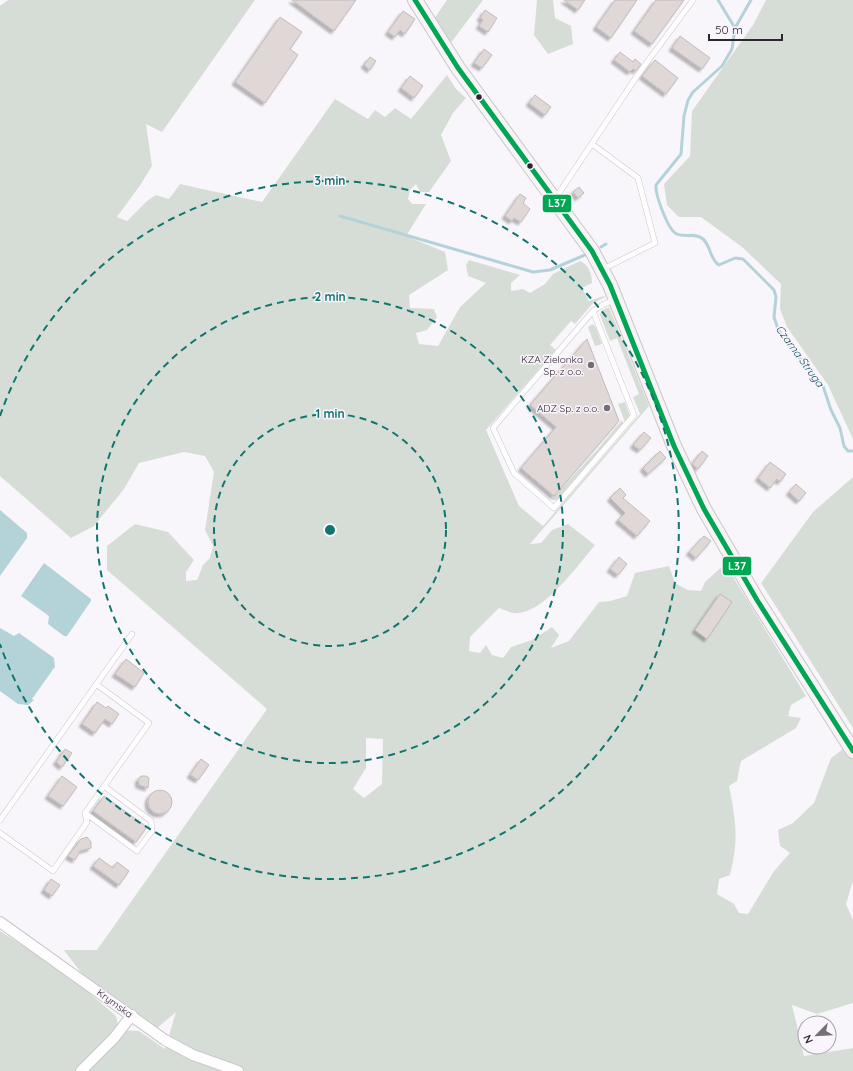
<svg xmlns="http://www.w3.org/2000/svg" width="853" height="1071" viewBox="0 0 853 1071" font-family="Quicksand,sans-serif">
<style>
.green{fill:#d6ddd6;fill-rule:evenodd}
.water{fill:#b3d3d9}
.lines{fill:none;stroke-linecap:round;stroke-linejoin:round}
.stream{stroke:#b3d3d9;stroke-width:3}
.building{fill:#e0d7d7;stroke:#c1bbbc;filter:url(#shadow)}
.lane-casing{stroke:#cac6cc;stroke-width:6}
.street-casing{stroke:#cac6cc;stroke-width:12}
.secondary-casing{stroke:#cac6cc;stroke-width:16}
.lane{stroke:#fefefe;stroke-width:5}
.street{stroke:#fefefe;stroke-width:10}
.secondary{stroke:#f8f4f3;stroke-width:14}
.bus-1-casing{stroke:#faf4fd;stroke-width:8}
.bus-1{stroke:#00a651;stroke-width:5}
.ring{fill:none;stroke:#0f766e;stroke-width:2;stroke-dasharray:7 5}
.bus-dot{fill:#2c262e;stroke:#faf4fd;stroke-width:1.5}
.poi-dot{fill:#746f76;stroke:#faf4fd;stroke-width:1.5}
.labels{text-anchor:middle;stroke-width:3;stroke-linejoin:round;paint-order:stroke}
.poi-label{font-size:10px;fill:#2c262e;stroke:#faf4fd;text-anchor:end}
.street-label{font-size:10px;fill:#2c262e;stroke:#faf4fd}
.water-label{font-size:11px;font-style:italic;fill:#0c5159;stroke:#faf4fd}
.centre{fill:#0f766e;stroke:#faf4fd;stroke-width:2}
.ring-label{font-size:12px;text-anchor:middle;font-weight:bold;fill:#0f766e;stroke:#faf4fd;stroke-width:3;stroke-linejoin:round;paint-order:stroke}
.line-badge{stroke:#faf4fd;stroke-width:1.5}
.badge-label{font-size:11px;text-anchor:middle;font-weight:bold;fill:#fff}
</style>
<defs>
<filter id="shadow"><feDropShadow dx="-3" dy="3" stdDeviation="1" flood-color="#0004"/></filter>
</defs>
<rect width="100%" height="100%" fill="#f9f6fb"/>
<path class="green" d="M8,0H255L162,132L146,124L152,166L141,184L117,217L127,221L147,201L156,195L169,199L180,184L262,202L335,99L368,119L375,110L385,117L395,108L411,119L447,75L456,89L466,98L453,113L441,135L451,161L429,192H420L416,184L410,190L408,199L412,204H426L406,236L445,252L448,270L409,295L410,308L434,309L437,317L427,330L416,333L419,344L438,346L460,307L486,283L468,276L466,265L469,260L520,275L511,283V291L523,289L530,293L545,284L553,274L580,261C589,265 592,274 592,283L582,288L589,301L604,296L605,297L593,303L575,324L571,321L550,345L556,350L486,430L519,506L543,526L640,414L633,397L639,394L617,338L610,341L600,315L601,311L609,307L649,406L530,544L541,543L552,530L568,524L595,545C578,565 542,616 514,613C509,612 504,610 499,608L470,637L469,651L480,653L486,645L492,655L503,658L511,647L532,640L552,627L559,635L551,648L569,641L599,602L610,601L627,596L635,573L669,566L675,583L688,590L701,591L705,582L725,564L806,696L791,705L788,716L801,718L796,728L741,761L737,781L729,786C736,822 739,838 730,875L719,879L717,894L734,904L739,913L748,914L774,871L790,853L780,846L778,830L793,823L814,803L831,758L853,742V881L846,904L853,920V1003L817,1014L792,1005L804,1056L853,1048V1071H0V931L67,974L116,1016L119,1030L139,1031L165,1049L176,1012L157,1028L82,974L64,950H97L267,709L107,570V546L135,524L168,532L194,560L186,572V581L197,580L203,565L210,558L213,546L205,530L214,472L205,456L184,452L139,463L124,489L94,526L71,538L0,476V6ZM366,738L383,739L382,784L364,798L353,789L366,768Z
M447,0H483L450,44L434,19Z
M537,0H553L555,18L571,26L573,44L548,54L534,35Z
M766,0H853V439L828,385L787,327L780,309L781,284L742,247L701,217H679L667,205L664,184L690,156L692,111L753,25Z
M592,324L596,327L602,344L595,346L588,327Z
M625,402L630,416L625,422L618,404Z
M622,420L623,424L557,500H553L552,499L598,449Z
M853,477V728L761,583L813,512Z"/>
<path class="water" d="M0,510L27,533V538L0,576Z
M44,563L91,599V601L67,636H64L48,624L49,616L21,596Z
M0,628L14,636L19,633L54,658L55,668H54L32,699L34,700L28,705L18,704L0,691Z"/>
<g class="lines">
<path class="stream" d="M718,0L735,28L732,49L722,66L693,92L688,100L684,116L681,154L656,185C655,194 668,231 677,234C686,238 695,232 703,239C711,246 710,260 719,265L735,258L743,259L774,290L776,297L774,317L778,329L795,353L823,386L831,410L840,428L844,446L848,451H853
M735,28L751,0
M340,216L533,272L550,270L587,254
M601,247L606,244"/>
</g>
<path class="building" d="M292,0H356L334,31Z
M564,0H585L578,10Z
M615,0H637L611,38L596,27Z
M656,0H684L652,44L634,31Z
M485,10L497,18L488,32L479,26L483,20L480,18Z
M403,11L415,19L405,34L400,30L395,37L388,32Z
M280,17L302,32L290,49L298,55L265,103L235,82Z
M680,36L710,58L702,69L672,48Z
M484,49L492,55L482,68L474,63Z
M620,52L633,62L635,59L641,64L636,71L633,69L630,72L614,60Z
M370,57L376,61L370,70L364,65Z
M655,60L678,78L666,94L642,76Z
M410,76L423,86L414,98L401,88Z
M535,95L551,107L545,115L529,103Z
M579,187L584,193L578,198L573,192Z
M520,194L526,198L523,203L530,209L521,222L514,218L512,221L505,216Z
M587,339L619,421L554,496L521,468L556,427L530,405Z
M644,432L651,438L640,450L633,445Z
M660,451L666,458L648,474L643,468Z
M702,451L708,456L698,469L692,464Z
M770,462L786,474L780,482L777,479L770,488L758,478Z
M796,484L806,493L799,501L789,492Z
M620,488L626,495L623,498L650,521L637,536L618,520L625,513L610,498Z
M704,536L711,541L696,558L689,552Z
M619,557L627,564L618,575L610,569Z
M720,594L732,602L707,639L695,630Z
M126,659L144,673L135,687L115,674Z
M97,702L106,708L108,706L119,714L112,724L105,719L95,733L82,724Z
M65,749L72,753L62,767L56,762Z
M201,759L209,765L198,780L190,775Z
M62,776L77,787L63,806L48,796Z
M141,776H146L149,778L148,788L139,785L138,780Z
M148 802a12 12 0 1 1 24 0a12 12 0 1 1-24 0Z
M104,796L147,827L136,842L93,811Z
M87,837L91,842V848L80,851L75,860L68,856L81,839Z
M99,858L113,868L117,862L129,871L119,885L93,866Z
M51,879L60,885L52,896L44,890Z"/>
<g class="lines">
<g class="lane-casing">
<path id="lane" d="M592,144L638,178L655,243L603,269
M555,199L637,76L693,0
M593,311L634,415L554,508L514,473L493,428Z
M593,311L601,306L615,299
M85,813L137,851L152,831L151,821L104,786
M0,820L132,634
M0,833L53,871L87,822L85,813L149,723L96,684"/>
</g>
<g class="street-casing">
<path id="street" d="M0,922L165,1040L193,1055L238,1071
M81,1071L114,1038L132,1015"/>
</g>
<g class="secondary-casing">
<path id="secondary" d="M415,0L458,68L592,251L610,285L674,446L704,509L757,600L853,751"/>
</g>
<use href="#lane" class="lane"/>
<use href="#street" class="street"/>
<use href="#secondary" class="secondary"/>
<g class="bus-1-casing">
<path id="bus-1" d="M415,0L458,68L592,251L610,285L674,446L704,509L757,600L853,751"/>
</g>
<use href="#bus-1" class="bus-1"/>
</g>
<g class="ring">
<circle cx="330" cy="530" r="116"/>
<circle cx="330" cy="530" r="233"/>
<path d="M0 416A349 349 0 1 1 0 644"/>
</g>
<g class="bus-dot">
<circle cx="479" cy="97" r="3.5"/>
<circle cx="530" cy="166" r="3.5"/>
</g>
<g class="poi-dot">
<circle cx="591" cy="365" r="4"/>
<circle cx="607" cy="408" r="4"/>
</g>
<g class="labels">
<g class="poi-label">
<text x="583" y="363">KZA Zielonka<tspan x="583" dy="12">Sp. z o.o.</tspan></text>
<text x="599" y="412">ADZ Sp. z o.o.</text>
</g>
<g class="street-label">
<text transform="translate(115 1003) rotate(36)" y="4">Krymska</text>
</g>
<g class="water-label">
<text transform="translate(800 356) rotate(54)" y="4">Czarna Struga</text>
</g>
</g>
<circle cx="330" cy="530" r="6" class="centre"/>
<g class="ring-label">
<text x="330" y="185">3 min</text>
<text x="330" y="301">2 min</text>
<text x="330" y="418">1 min</text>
</g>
<g class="line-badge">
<rect x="542" y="194" width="30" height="19" rx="4" fill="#00a651"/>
<rect x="722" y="556" width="30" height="20" rx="4" fill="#00a651"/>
</g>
<g class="badge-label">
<text x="557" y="207">L37</text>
<text x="737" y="570">L37</text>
</g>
<g transform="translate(817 1035) rotate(246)"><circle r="19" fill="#faf4fd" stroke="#a8a2aa"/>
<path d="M0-3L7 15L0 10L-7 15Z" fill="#746f76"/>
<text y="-6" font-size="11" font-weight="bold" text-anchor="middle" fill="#2c262e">N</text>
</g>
<path d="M709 34v6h73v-6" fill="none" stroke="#2c262e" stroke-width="2"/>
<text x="715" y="34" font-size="12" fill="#2c262e" stroke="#faf4fd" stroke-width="3" paint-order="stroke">50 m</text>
</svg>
